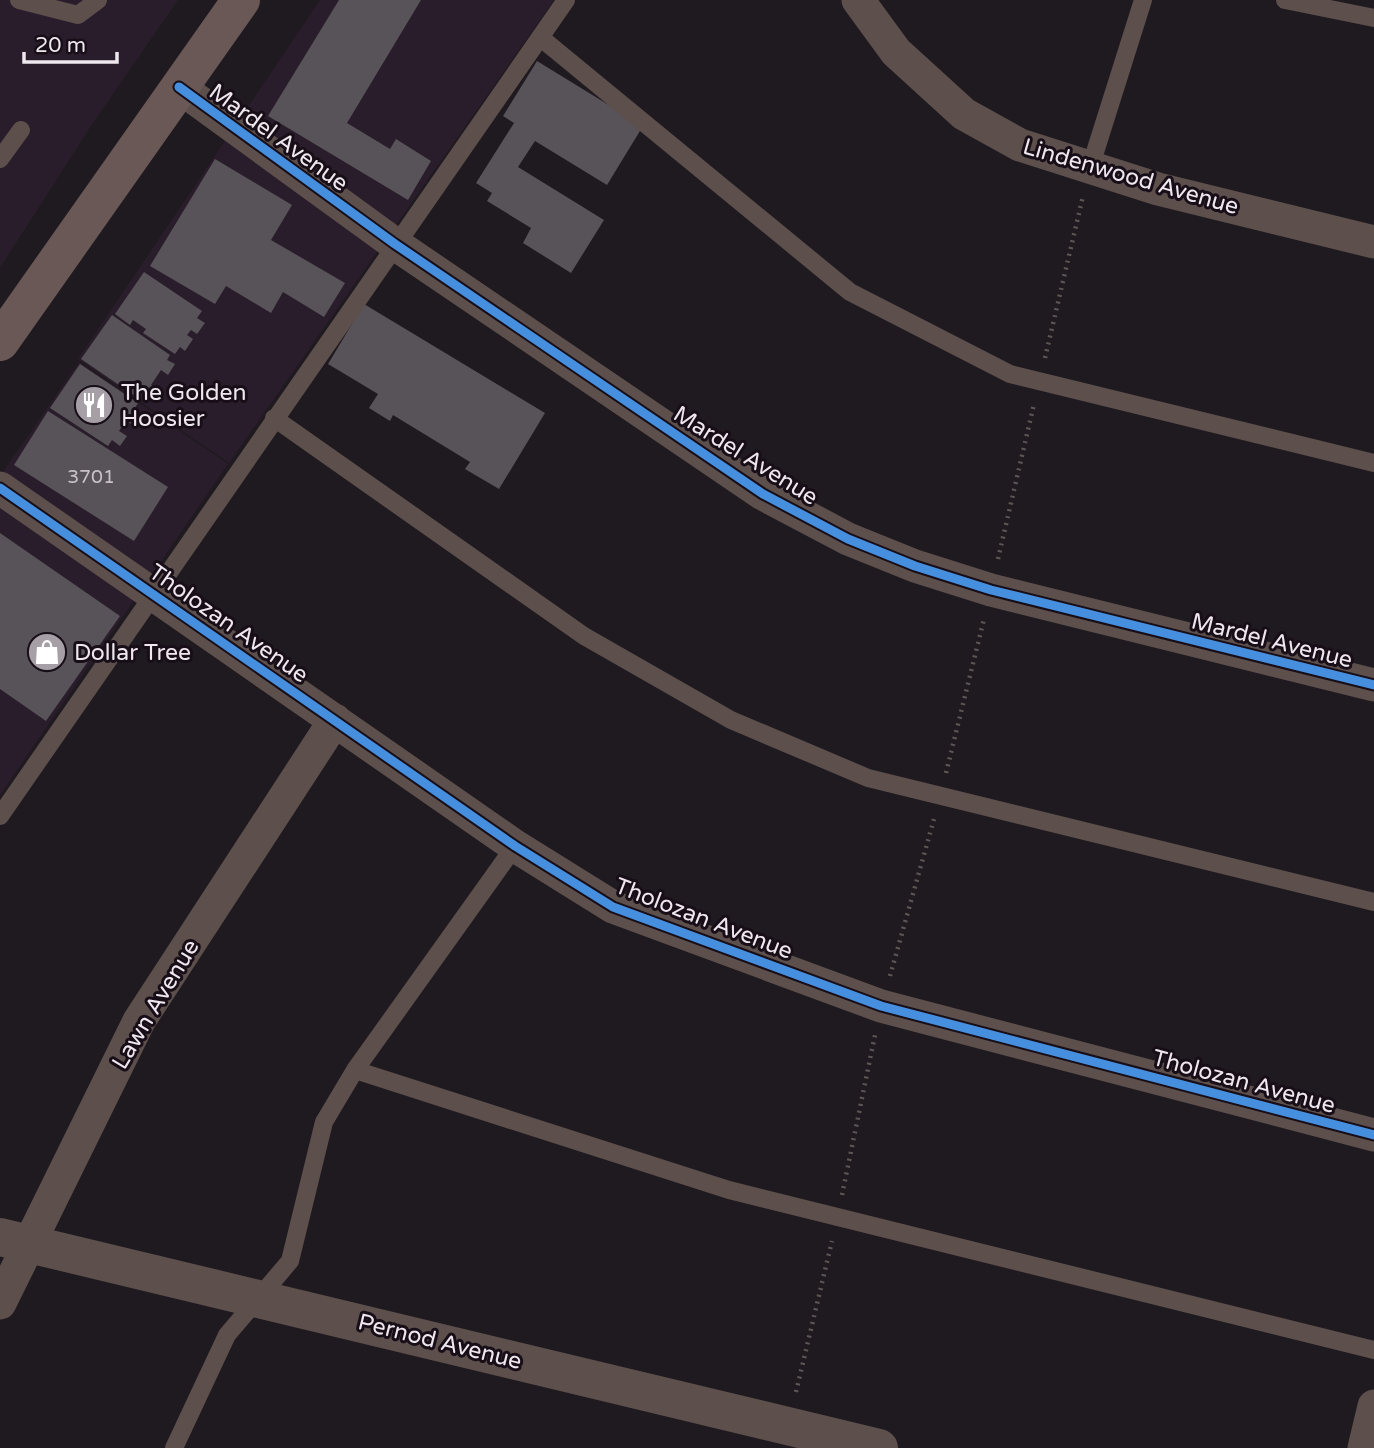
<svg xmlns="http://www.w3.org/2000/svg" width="1374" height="1448" viewBox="0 0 1374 1448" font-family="'Varela Round',sans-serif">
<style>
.built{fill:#2a1d2b}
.building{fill:#575358}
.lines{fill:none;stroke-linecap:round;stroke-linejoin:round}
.path{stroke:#5e5656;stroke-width:4.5;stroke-dasharray:2 5;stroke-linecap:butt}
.service{stroke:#5c4f4c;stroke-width:18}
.minor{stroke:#5c4f4c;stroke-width:33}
.tertiary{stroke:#5c4f4c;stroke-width:38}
.primary{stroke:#6a5856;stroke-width:38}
.cycleway-casing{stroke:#180e18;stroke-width:13}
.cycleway{stroke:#468fdf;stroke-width:9}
.labels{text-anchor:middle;stroke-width:6;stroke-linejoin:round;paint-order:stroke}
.number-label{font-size:19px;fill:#c8c2c8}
.street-label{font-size:23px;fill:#eee7ee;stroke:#180e18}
.poi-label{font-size:23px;fill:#eee7ee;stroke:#180e18;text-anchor:start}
</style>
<rect width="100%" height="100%" fill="#1f1a1f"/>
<path class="built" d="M0,0H178L91,126L0,268Z
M320,0H554L229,463L78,359Z
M79,362L228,464L0,795V476Z"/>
<path class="building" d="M339,0H421L347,123L390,149L396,139L431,161L408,200L268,116Z
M537,61L643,126L607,185L535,141L518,167L604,220L571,273L523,243L531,228L487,201L492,193L476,183L514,123L503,116Z
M215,159L292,205L271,240L345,283L324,317L283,292L271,313L226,286L215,304L150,266Z
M144,272L202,311L197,318L205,323L197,334L191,330L187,335L193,339L185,351L180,347L175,354L143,333L146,329L133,320L130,325L115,314Z
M364,304L545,413L499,489L465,469L470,462L393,415L390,421L369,408L378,394L328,364Z
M112,315L170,355L167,360L175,364L168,375L161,370L151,385L158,389L150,400L144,396L141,400L81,359Z
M80,364L138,403L133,411L141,416L134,426L126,420L119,431L127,436L120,446L112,440L108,446L50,408Z
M48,411L168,487L134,541L14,465Z
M0,533L120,616L46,721L0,689Z"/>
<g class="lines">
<path class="path" d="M1045,358L1083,196
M998,559L1034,404
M946,773L984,619
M890,976L934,819
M842,1195L875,1035
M796,1392L832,1241"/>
<path class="service" d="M19,0L78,15L98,0
M1285,0L1374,18
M541,38L850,292L1010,374L1374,463
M0,159L21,130
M1090,168L1143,0
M274,418L584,636L731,720L868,778L1374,902
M0,816L566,0
M355,1070L729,1190L1374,1350
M174,1448L227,1335L290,1261L324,1122L355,1070L515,846"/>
<path class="minor" d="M858,0L896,52L964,114L1020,145L1158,189L1374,242
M179,87L395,244L763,494L848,539L915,566L991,590L1374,685
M0,488L515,846L613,907L881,1006L1374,1135
M0,1303L139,1021L335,720
M1364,1448L1374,1406"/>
<path class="tertiary" d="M0,1237L879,1448"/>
<path class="primary" d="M0,342L241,0"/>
<g class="cycleway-casing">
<path id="cycleway" d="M179,87L395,244L763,494L848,539L915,566L991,590L1374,685
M0,488L515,846L613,907L881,1006L1374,1135"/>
</g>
<use href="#cycleway" class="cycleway"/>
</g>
<defs>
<g id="restaurant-disc" transform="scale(2.0125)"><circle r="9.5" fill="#a69fa6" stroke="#180e18"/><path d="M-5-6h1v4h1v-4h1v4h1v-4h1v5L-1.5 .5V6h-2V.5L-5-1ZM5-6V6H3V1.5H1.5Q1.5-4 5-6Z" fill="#fff"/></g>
<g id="shop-disc" transform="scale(2.0125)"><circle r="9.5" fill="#a69fa6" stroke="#180e18"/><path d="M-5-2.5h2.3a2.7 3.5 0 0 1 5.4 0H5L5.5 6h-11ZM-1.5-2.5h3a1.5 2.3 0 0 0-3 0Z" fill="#fff"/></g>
</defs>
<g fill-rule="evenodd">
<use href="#restaurant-disc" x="94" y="405"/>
<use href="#shop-disc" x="47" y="652"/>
</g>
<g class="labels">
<g class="number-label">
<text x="91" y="483">3701</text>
</g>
<g class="street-label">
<text transform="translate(279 137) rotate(36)" y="8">Mardel Avenue</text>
<text transform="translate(1131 176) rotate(16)" y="8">Lindenwood Avenue</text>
<text transform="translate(746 455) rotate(32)" y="8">Mardel Avenue</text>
<text transform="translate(229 623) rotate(35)" y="8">Tholozan Avenue</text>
<text transform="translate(1272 640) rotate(14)" y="8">Mardel Avenue</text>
<text transform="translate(704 918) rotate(21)" y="8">Tholozan Avenue</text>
<text transform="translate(155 1004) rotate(-59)" y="8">Lawn Avenue</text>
<text transform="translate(1244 1081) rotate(15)" y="8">Tholozan Avenue</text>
<text transform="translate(440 1341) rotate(14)" y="8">Pernod Avenue</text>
</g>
<g class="poi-label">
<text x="121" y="400">The Golden<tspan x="121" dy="26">Hoosier</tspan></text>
<text x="74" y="660">Dollar Tree</text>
</g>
</g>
<path d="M24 52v10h93v-10" fill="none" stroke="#eee7ee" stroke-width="3.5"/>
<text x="35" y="52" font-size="21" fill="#eee7ee" stroke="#180e18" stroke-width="5" paint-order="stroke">20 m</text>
</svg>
